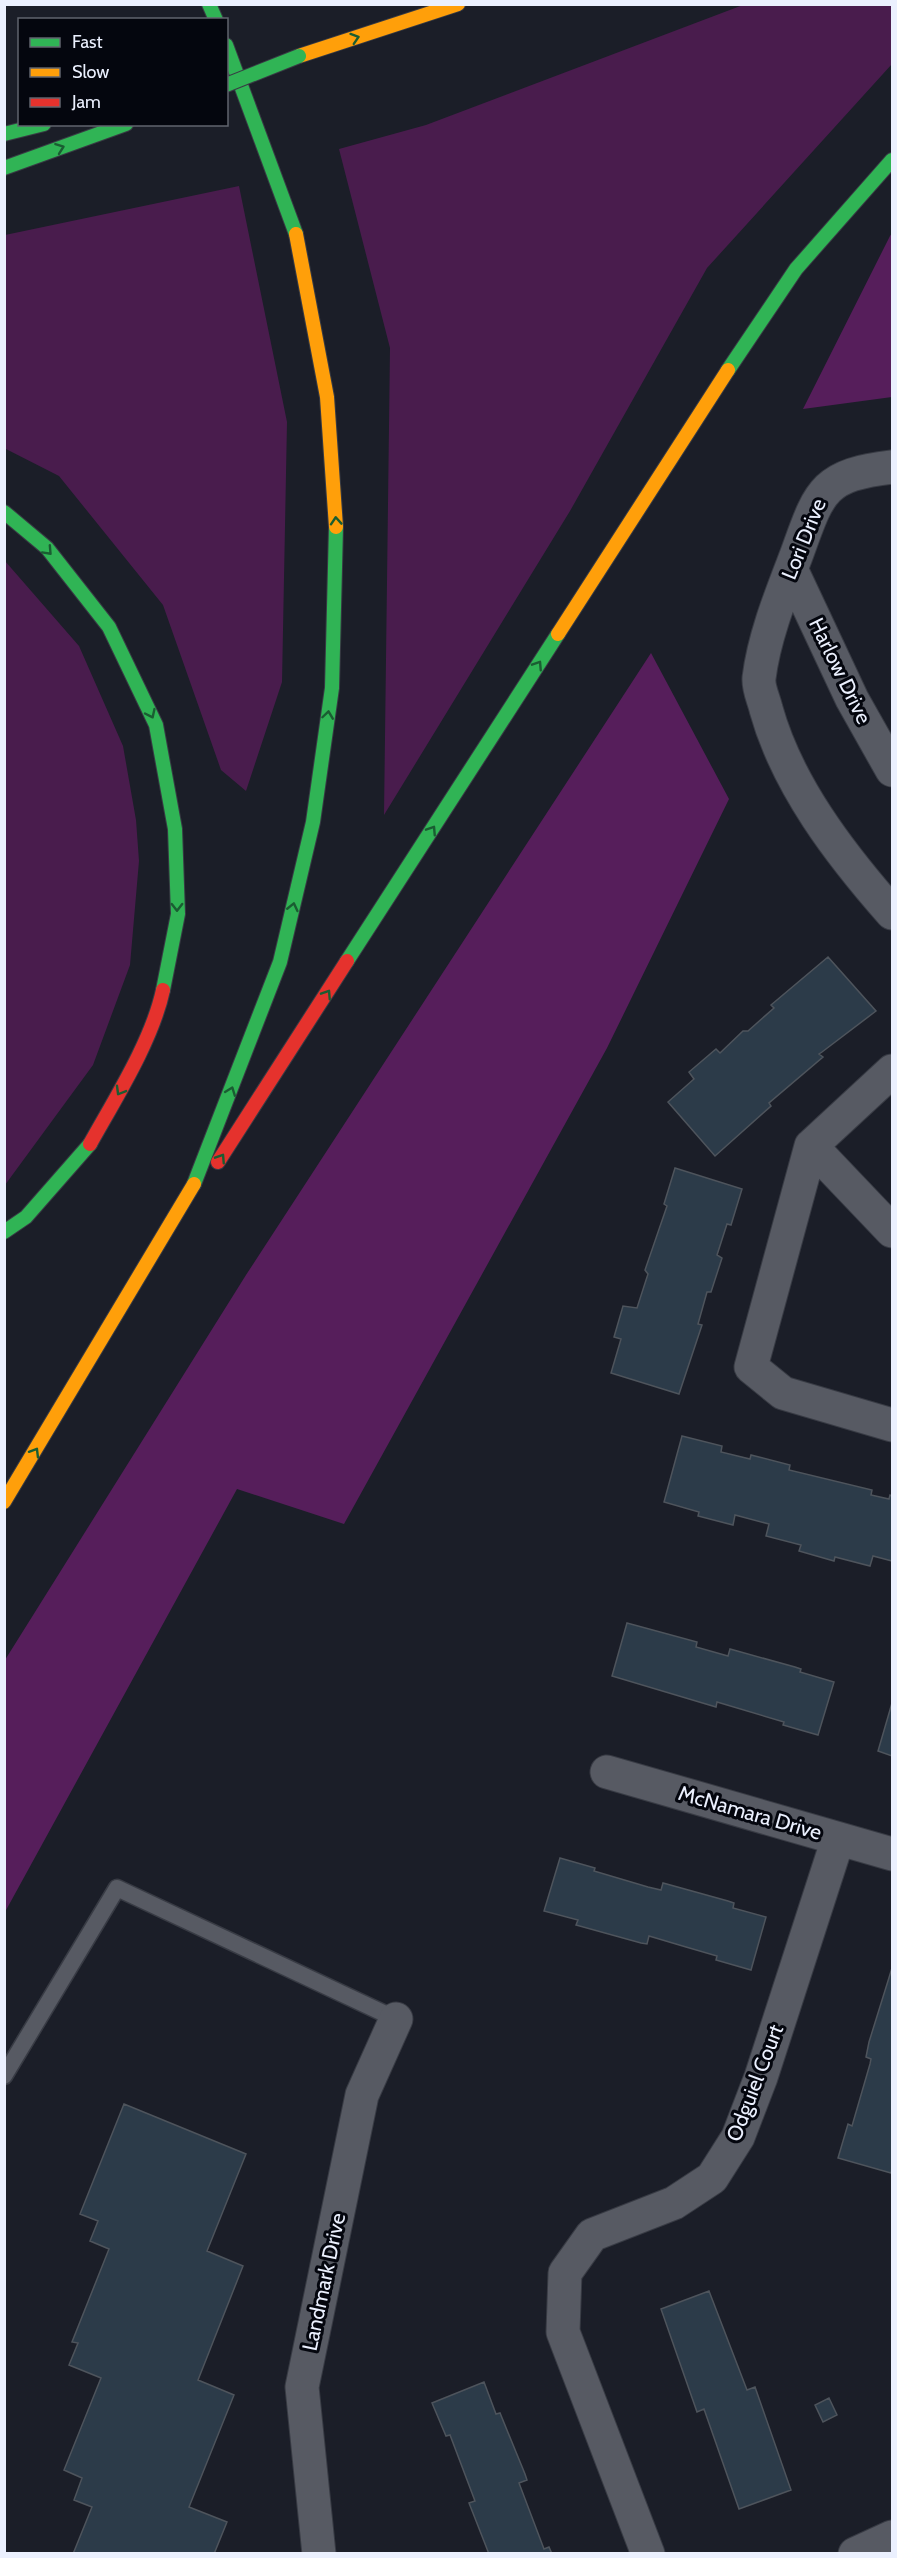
<svg xmlns="http://www.w3.org/2000/svg" width="897" height="2558" viewBox="0 0 897 2558" font-family="Cabin,sans-serif">
<style>
.green{fill:#491c4d}
.forest{fill:#561e5b}
.building{fill:#2c3b49;stroke:#4e545c;stroke-width:1.5}
.lines{fill:none;stroke-linecap:round;stroke-linejoin:round}
.lane-casing{stroke:#383b44;stroke-width:19}
.street-casing{stroke:#383b44;stroke-width:35}
.fast-casing{stroke:#383b44;stroke-width:16}
.slow-casing{stroke:#383b44;stroke-width:16}
.jam-casing{stroke:#383b44;stroke-width:16}
.lane{stroke:#575a63;stroke-width:16}
.street{stroke:#575a63;stroke-width:33}
.fast{stroke:#30b455;stroke-width:14}
.slow{stroke:#ff9f0a;stroke-width:14}
.jam{stroke:#e5322d;stroke-width:14}
.fast-bridge-casing{stroke:#383b44;stroke-width:16;stroke-linecap:butt}
.fast-bridge{stroke:#30b455;stroke-width:14}
.oneway{stroke:#1a5d32}
.labels{text-anchor:middle;stroke-width:6;stroke-linejoin:round;paint-order:stroke}
.street-label{font-size:21px;fill:#ebf0fe;stroke:#04060e}
</style>
<rect width="100%" height="100%" fill="#1b1e28"/>
<path class="green" d="M743,5H892V64L707,268L570,511L384,815L390,348L339,149L426,125Z
M239,186L287,422L282,682L246,791L221,770L163,605L59,476L4,448L5,235Z
M5,561L79,646L123,746L136,820L139,861L130,965L93,1065L5,1185Z"/>
<path class="forest" d="M892,233V397L803,409L890,236Z
M651,653L729,799L607,1048L344,1524L237,1489L5,1912V1660L246,1275Z"/>
<path class="building" d="M828,957L876,1011L822,1052L819,1054L823,1057L769,1103L771,1106L715,1156L668,1102L694,1079L689,1072L716,1049L720,1053L743,1031H748L774,1008L771,1005Z
M675,1168L742,1189L731,1225L727,1224L717,1255L722,1258L711,1292H707L698,1324L702,1325L679,1394L611,1373L621,1339L614,1337L623,1306L637,1308L648,1274L645,1270L667,1206L664,1204Z
M682,1436L722,1446L721,1452L750,1459L751,1455L755,1456L790,1465L789,1470L872,1490L871,1495L889,1499L890,1495L892,1496V1561L873,1556L870,1566L835,1557L834,1561L799,1551L801,1545L766,1536L769,1524L735,1515L733,1525L698,1516L699,1512L664,1502Z
M627,1623L697,1642L696,1647L728,1656L730,1649L795,1667L801,1669L800,1672L834,1682L818,1735L783,1725L784,1722L717,1702L716,1707L612,1676Z
M892,1703V1756L878,1751Z
M560,1858L595,1868L594,1871L648,1887L661,1890L663,1883L728,1901L734,1903L733,1908L766,1917L751,1970L716,1960L717,1956L686,1947L649,1936L647,1944L641,1943L576,1925L578,1920L544,1911Z
M892,1968V2167L891,2173L838,2158L848,2124L852,2126L870,2064L871,2059L866,2057L869,2042Z
M124,2104L246,2154L207,2251L243,2266L198,2380L234,2395L189,2507L227,2522L214,2554H73L92,2507L74,2500L82,2478L64,2470L101,2378L69,2365L78,2343L72,2342L109,2249L90,2241L98,2221L80,2214Z
M709,2291L747,2390L755,2387L791,2490L739,2509L704,2409L697,2412L661,2309Z
M484,2382L496,2414L500,2413L525,2474L527,2480L519,2483L544,2549L549,2547L552,2554H489L480,2531L469,2503L475,2501L450,2435L446,2436L432,2403Z
M829,2398L837,2415L823,2422L815,2405Z"/>
<g class="lines">
<g class="lane-casing">
<path id="lane" d="M4,2076L117,1888L396,2019"/>
</g>
<g class="street-casing">
<path id="street" d="M892,467C821,475 819,493 796,556C781,595 764,637 759,678C758,688 764,700 766,709C787,785 840,854 892,913
M791,569L852,699L892,770
M892,1071L811,1146L751,1367L783,1393L892,1425
M811,1146L892,1231
M607,1772L892,1854
M319,2554L302,2387L362,2095L396,2019
M648,2554L563,2332L565,2273L592,2235L674,2203L712,2178L738,2137L761,2077L838,1839
M855,2554L892,2537"/>
</g>
<g class="fast-casing">
<path id="fast" d="M209,4L216,20
M226,45L296,234
M4,134L44,124
M4,168L126,124
M728,370L796,269L892,160
M4,512L47,548L109,627L156,725L175,829L178,914L163,990
M347,961L558,634
M194,1184L280,962L313,822L332,688L336,527
M4,1232L26,1217L90,1144"/>
</g>
<g class="slow-casing">
<path id="slow" d="M299,56L458,4
M296,234L327,397L336,527
M558,634L728,370
M4,1502L194,1184"/>
</g>
<g class="jam-casing">
<path id="jam" d="M90,1144C115,1099 152,1041 163,990
M218,1162L347,961"/>
</g>
<use href="#lane" class="lane"/>
<use href="#street" class="street"/>
<use href="#fast" class="fast"/>
<use href="#slow" class="slow"/>
<use href="#jam" class="jam"/>
<g class="fast-bridge-casing">
<path id="fast-bridge" d="M226,85L299,56"/>
</g>
<use href="#fast-bridge" class="fast-bridge"/>
</g>
<defs><path id="oneway-chevron" d="M-2-3.5L2.5 0L-2 3.5" fill="none" stroke-width="1.6" stroke-linecap="round" stroke-linejoin="round" transform="scale(1.5)"/></defs>
<g class="oneway">
<use href="#oneway-chevron" transform="translate(355 38) rotate(-18)"/>
<use href="#oneway-chevron" transform="translate(60 148) rotate(-20)"/>
<use href="#oneway-chevron" transform="translate(336 521) rotate(-94)"/>
<use href="#oneway-chevron" transform="translate(48 551) rotate(47)"/>
<use href="#oneway-chevron" transform="translate(538 665) rotate(-57)"/>
<use href="#oneway-chevron" transform="translate(151 714) rotate(65)"/>
<use href="#oneway-chevron" transform="translate(328 715) rotate(-82)"/>
<use href="#oneway-chevron" transform="translate(432 830) rotate(-57)"/>
<use href="#oneway-chevron" transform="translate(177 907) rotate(90)"/>
<use href="#oneway-chevron" transform="translate(293 907) rotate(-77)"/>
<use href="#oneway-chevron" transform="translate(327 994) rotate(-57)"/>
<use href="#oneway-chevron" transform="translate(120 1091) rotate(120)"/>
<use href="#oneway-chevron" transform="translate(231 1091) rotate(-69)"/>
<use href="#oneway-chevron" transform="translate(221 1158) rotate(-57)"/>
<use href="#oneway-chevron" transform="translate(35 1452) rotate(-59)"/>
</g>
<g class="labels">
<g class="street-label">
<text transform="translate(804 539) rotate(-68)" y="7">Lori Drive</text>
<text transform="translate(840 671) rotate(64)" y="7">Harlow Drive</text>
<text transform="translate(750 1813) rotate(16)" y="7">McNamara Drive</text>
<text transform="translate(755 2083) rotate(-69)" y="7">Odguiel Court</text>
<text transform="translate(324 2282) rotate(-78)" y="7">Landmark Drive</text>
</g>
</g>
<rect width="897" height="2558" fill="none" stroke="#ebf0fe" stroke-width="12"/>
<rect x="18" y="18" width="210" height="108" fill="#04060e" stroke="#60646e" stroke-width="1.5"/>
<rect x="30" y="38" width="30" height="9" fill="#30b455" stroke="#60646e" stroke-width="1.5"/>
<text x="72" y="48" font-size="18" fill="#ebf0fe">Fast</text>
<rect x="30" y="68" width="30" height="9" fill="#ff9f0a" stroke="#60646e" stroke-width="1.5"/>
<text x="72" y="78" font-size="18" fill="#ebf0fe">Slow</text>
<rect x="30" y="98" width="30" height="9" fill="#e5322d" stroke="#60646e" stroke-width="1.5"/>
<text x="72" y="108" font-size="18" fill="#ebf0fe">Jam</text>
</svg>
